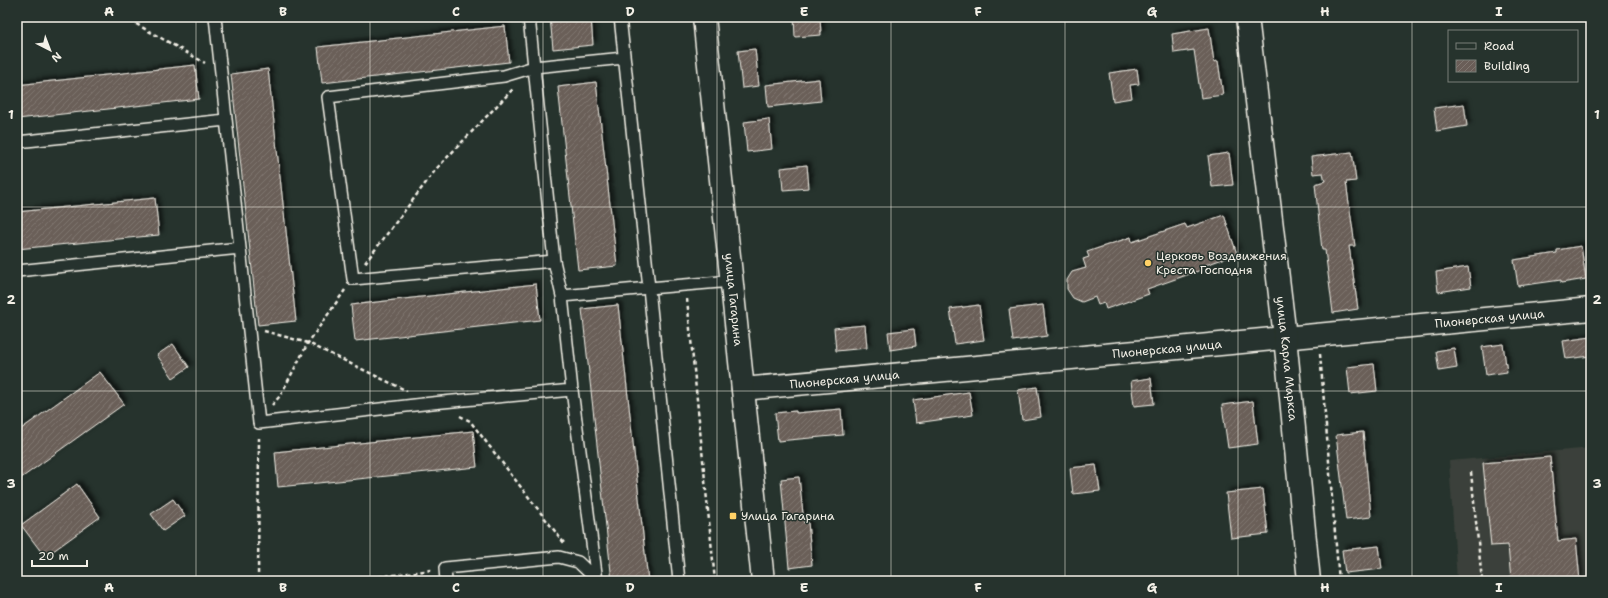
<svg xmlns="http://www.w3.org/2000/svg" width="1608" height="598" viewBox="0 0 1608 598" font-family="'Shantell Sans',sans-serif">
<style>
.built{fill:#3a403a}
.building{fill:url(#building-hatch);stroke:#f4f1e8;filter:url(#shadow)}
.lines{fill:none;stroke-linecap:round;stroke-linejoin:round}
.lane-casing{stroke:#f4f1e8;stroke-width:14}
.street-casing{stroke:#f4f1e8;stroke-width:25}
.secondary-casing{stroke:#f4f1e8;stroke-width:25}
.path{stroke:#f4f1e8;stroke-width:2.5;stroke-dasharray:4 3;stroke-linecap:butt}
.lane{stroke:#26332d;stroke-width:11}
.street{stroke:#26332d;stroke-width:22}
.secondary{stroke:#26332d;stroke-width:22}
.grid{fill:none;stroke:#f4f1e8;stroke-width:1;stroke-opacity:0.55}
.poi-dot{fill:#ffd166;stroke:#26332d;stroke-width:1.5}
.labels{text-anchor:middle;stroke-width:3;stroke-linejoin:round;paint-order:stroke}
.poi-label{font-size:12px;fill:#f4f1e8;stroke:#26332d;text-anchor:start}
.street-label{font-size:12px;fill:#f4f1e8;stroke:#26332d}
.neatline{fill:none;stroke:#f4f1e8;stroke-width:1.5}
.grid-label{font-size:13px;text-anchor:middle;font-weight:bold;fill:#f4f1e8}
</style>
<defs>
<pattern id="building-hatch" width="6" height="6" patternUnits="userSpaceOnUse"><rect width="6" height="6" fill="#6a5e58"/><path d="M-1 1l2-2M0 6l6-6M5 7l2-2" fill="none" stroke="#807670"/></pattern>
<filter id="shadow"><feDropShadow dx="3.5" dy="-3.5" stdDeviation="2" flood-color="#0009"/></filter>
</defs>
<rect width="100%" height="100%" fill="#26332d"/>
<filter id="ink" filterUnits="userSpaceOnUse"><feTurbulence type="fractalNoise" baseFrequency=".025" numOctaves="2"/><feDisplacementMap in="SourceGraphic" scale="8" xChannelSelector="R" yChannelSelector="G"/><feConvolveMatrix kernelMatrix="1 2 1 2 8 2 1 2 1" color-interpolation-filters="sRGB"/></filter>
<g filter="url(#ink)">
<path class="built" d="M1591,448V581H1457L1449,461Z"/>
<path class="building" d="M550,17H591L593,45L553,49Z
M794,17H820L821,35L795,37Z
M505,26L509,62L322,83L318,47Z
M1209,28L1214,62L1218,61L1223,95L1201,98L1194,50L1174,53L1172,34Z
M755,49L759,86L742,88L738,51Z
M195,65L199,99L17,119V85Z
M268,69L296,321L258,325L231,74Z
M1137,69L1139,84L1130,85L1132,98L1113,101L1109,73Z
M819,79L821,101L768,107L766,85Z
M596,82L617,266L578,270L558,87Z
M1464,104L1467,126L1437,131L1434,108Z
M769,119L772,149L747,152L744,122Z
M1352,152L1356,181L1346,182L1355,246H1349L1358,309L1333,313L1325,250H1322L1315,184L1325,181L1323,173L1313,174L1311,157Z
M1229,153L1233,185L1212,187L1208,156Z
M807,165L809,188L783,190L781,168Z
M155,198L159,235L17,249V212Z
M1224,215L1237,254L1200,267L1201,270L1147,289L1149,294L1106,309L1104,303L1098,305L1095,297L1082,302L1073,298L1067,289V280L1072,272L1086,268L1083,259L1089,257L1087,252L1131,237L1132,242L1185,224L1187,228Z
M1581,246L1586,279L1561,283V280L1518,286L1514,260L1557,253V250Z
M1468,267L1471,287L1438,292L1436,272Z
M536,284L540,320L355,341L351,305Z
M618,305L648,581H612L582,309Z
M979,305L984,340L955,344L950,309Z
M1043,305L1047,336L1013,341L1009,309Z
M865,325L867,348L836,351L834,328Z
M914,329L916,346L890,350L888,332Z
M1591,337V356L1566,359L1563,341Z
M173,344L189,367L173,378L157,355Z
M1503,344L1507,372L1486,375L1482,347Z
M1454,348L1457,368L1439,371L1436,351Z
M1374,364L1377,391L1350,394L1347,367Z
M100,372L124,404L17,481V432Z
M1151,378L1154,404L1134,406L1131,381Z
M1037,387L1041,417L1022,420L1018,390Z
M969,392L973,415L916,423L913,400Z
M1253,401L1258,444L1228,448L1222,405Z
M841,409L843,435L778,441L775,413L796,411V413Z
M473,431L477,467L278,487L275,452Z
M1363,432L1371,517L1346,520L1336,435Z
M1550,457L1558,541L1576,539L1580,581H1511L1508,545L1491,546L1483,463Z
M1096,465L1100,491L1073,494L1070,468Z
M799,477L804,523L808,522L812,565L789,568L781,479Z
M77,484L100,517L45,557L21,525Z
M1263,489L1268,534L1231,538L1226,493Z
M173,499L185,516L163,531L151,514Z
M1379,546L1382,569L1345,573L1342,550Z"/>
<g class="lines">
<g class="lane-casing">
<path id="lane" d="M529,17L534,67L624,58
M620,17L649,288L732,281
M17,142L226,120
M240,248L259,423L432,403L572,390
M554,261L534,67L504,76L328,97L353,279L554,261L562,296
M17,271L240,248L215,17
M446,581L445,568L559,557L578,562L597,580
M597,581L572,390L562,296L649,288L679,581"/>
</g>
<g class="street-casing">
<g id="street">
<path id="s1" d="M743,389L1591,309"/>
</g>
</g>
<g class="secondary-casing">
<g id="secondary">
<path id="s2" d="M704,17L763,581"/>
<path id="s3" d="M1247,17L1285,337L1309,581"/>
</g>
</g>
<path class="path" d="M124,17L205,63
M365,263L437,168L513,89
M687,299L715,581
M264,331L308,343L407,391
M1320,354L1339,581
M272,405L280,396L308,343L345,290
M460,416L470,421L564,543
M1471,472L1482,581
M258,581L259,438
M337,581L371,578L432,570"/>
<use href="#lane" class="lane"/>
<use href="#street" class="street"/>
<use href="#secondary" class="secondary"/>
</g>
</g>
<path class="grid" d="M196,17V581M370,17V581M543,17V581M717,17V581M891,17V581M1065,17V581M1238,17V581M1412,17V581M17,207H1591M17,391H1591"/>
<g class="poi-dot">
<circle cx="1148" cy="263" r="4"/>
<rect x="729" y="512" width="8" height="8" rx="2"/>
</g>
<g class="labels">
<g class="poi-label">
<text x="1156" y="260">Церковь Воздвижения<tspan x="1156" dy="14">Креста Господня</tspan></text>
<text x="741" y="520">Улица Гагарина</text>
</g>
<g class="street-label">
<text dy="4" stroke="none"><textPath href="#s2" startOffset="284">улица Гагарина</textPath></text>
<text dy="4" stroke="none"><textPath href="#s1" startOffset="750">Пионерская улица</textPath></text>
<text dy="4" stroke="none"><textPath href="#s1" startOffset="426">Пионерская улица</textPath></text>
<text dy="4" stroke="none"><textPath href="#s3" startOffset="344">улица Карла Маркса</textPath></text>
<text dy="4" stroke="none"><textPath href="#s1" startOffset="102">Пионерская улица</textPath></text>
</g>
</g>
<rect width="1608" height="598" fill="none" stroke="#26332d" stroke-width="44"/>
<rect x="1448" y="30" width="130" height="52" fill="#26332d" stroke="#787f78"/>
<rect x="1456" y="43" width="20" height="6" fill="#26332d" stroke="#787f78"/>
<text x="1484" y="50" font-size="12" fill="#f4f1e8">Road</text>
<rect x="1456" y="60" width="20" height="12" fill="url(#building-hatch)" stroke="#787f78"/>
<text x="1484" y="70" font-size="12" fill="#f4f1e8">Building</text>
<g transform="translate(50 50) rotate(138)" stroke="#26332d" stroke-width="3" paint-order="stroke">
<path d="M0-3L7 15L0 10L-7 15Z" fill="#f4f1e8"/>
<text y="-6" font-size="11" font-weight="bold" text-anchor="middle" fill="#f4f1e8">N</text>
</g>
<path d="M32 560v6h55v-6" fill="none" stroke="#f4f1e8" stroke-width="2"/>
<text x="38" y="560" font-size="12" fill="#f4f1e8" stroke="#26332d" stroke-width="3" paint-order="stroke">20 m</text>
<rect x="22" y="22" width="1564" height="554" class="neatline"/>
<g class="grid-label">
<text x="109" y="16">A</text>
<text x="283" y="16">B</text>
<text x="456" y="16">C</text>
<text x="630" y="16">D</text>
<text x="804" y="16">E</text>
<text x="978" y="16">F</text>
<text x="1152" y="16">G</text>
<text x="1325" y="16">H</text>
<text x="1499" y="16">I</text>
<text x="11" y="119">1</text>
<text x="1597" y="119">1</text>
<text x="11" y="304">2</text>
<text x="1597" y="304">2</text>
<text x="11" y="488">3</text>
<text x="1597" y="488">3</text>
<text x="109" y="592">A</text>
<text x="283" y="592">B</text>
<text x="456" y="592">C</text>
<text x="630" y="592">D</text>
<text x="804" y="592">E</text>
<text x="978" y="592">F</text>
<text x="1152" y="592">G</text>
<text x="1325" y="592">H</text>
<text x="1499" y="592">I</text>
</g>
</svg>
